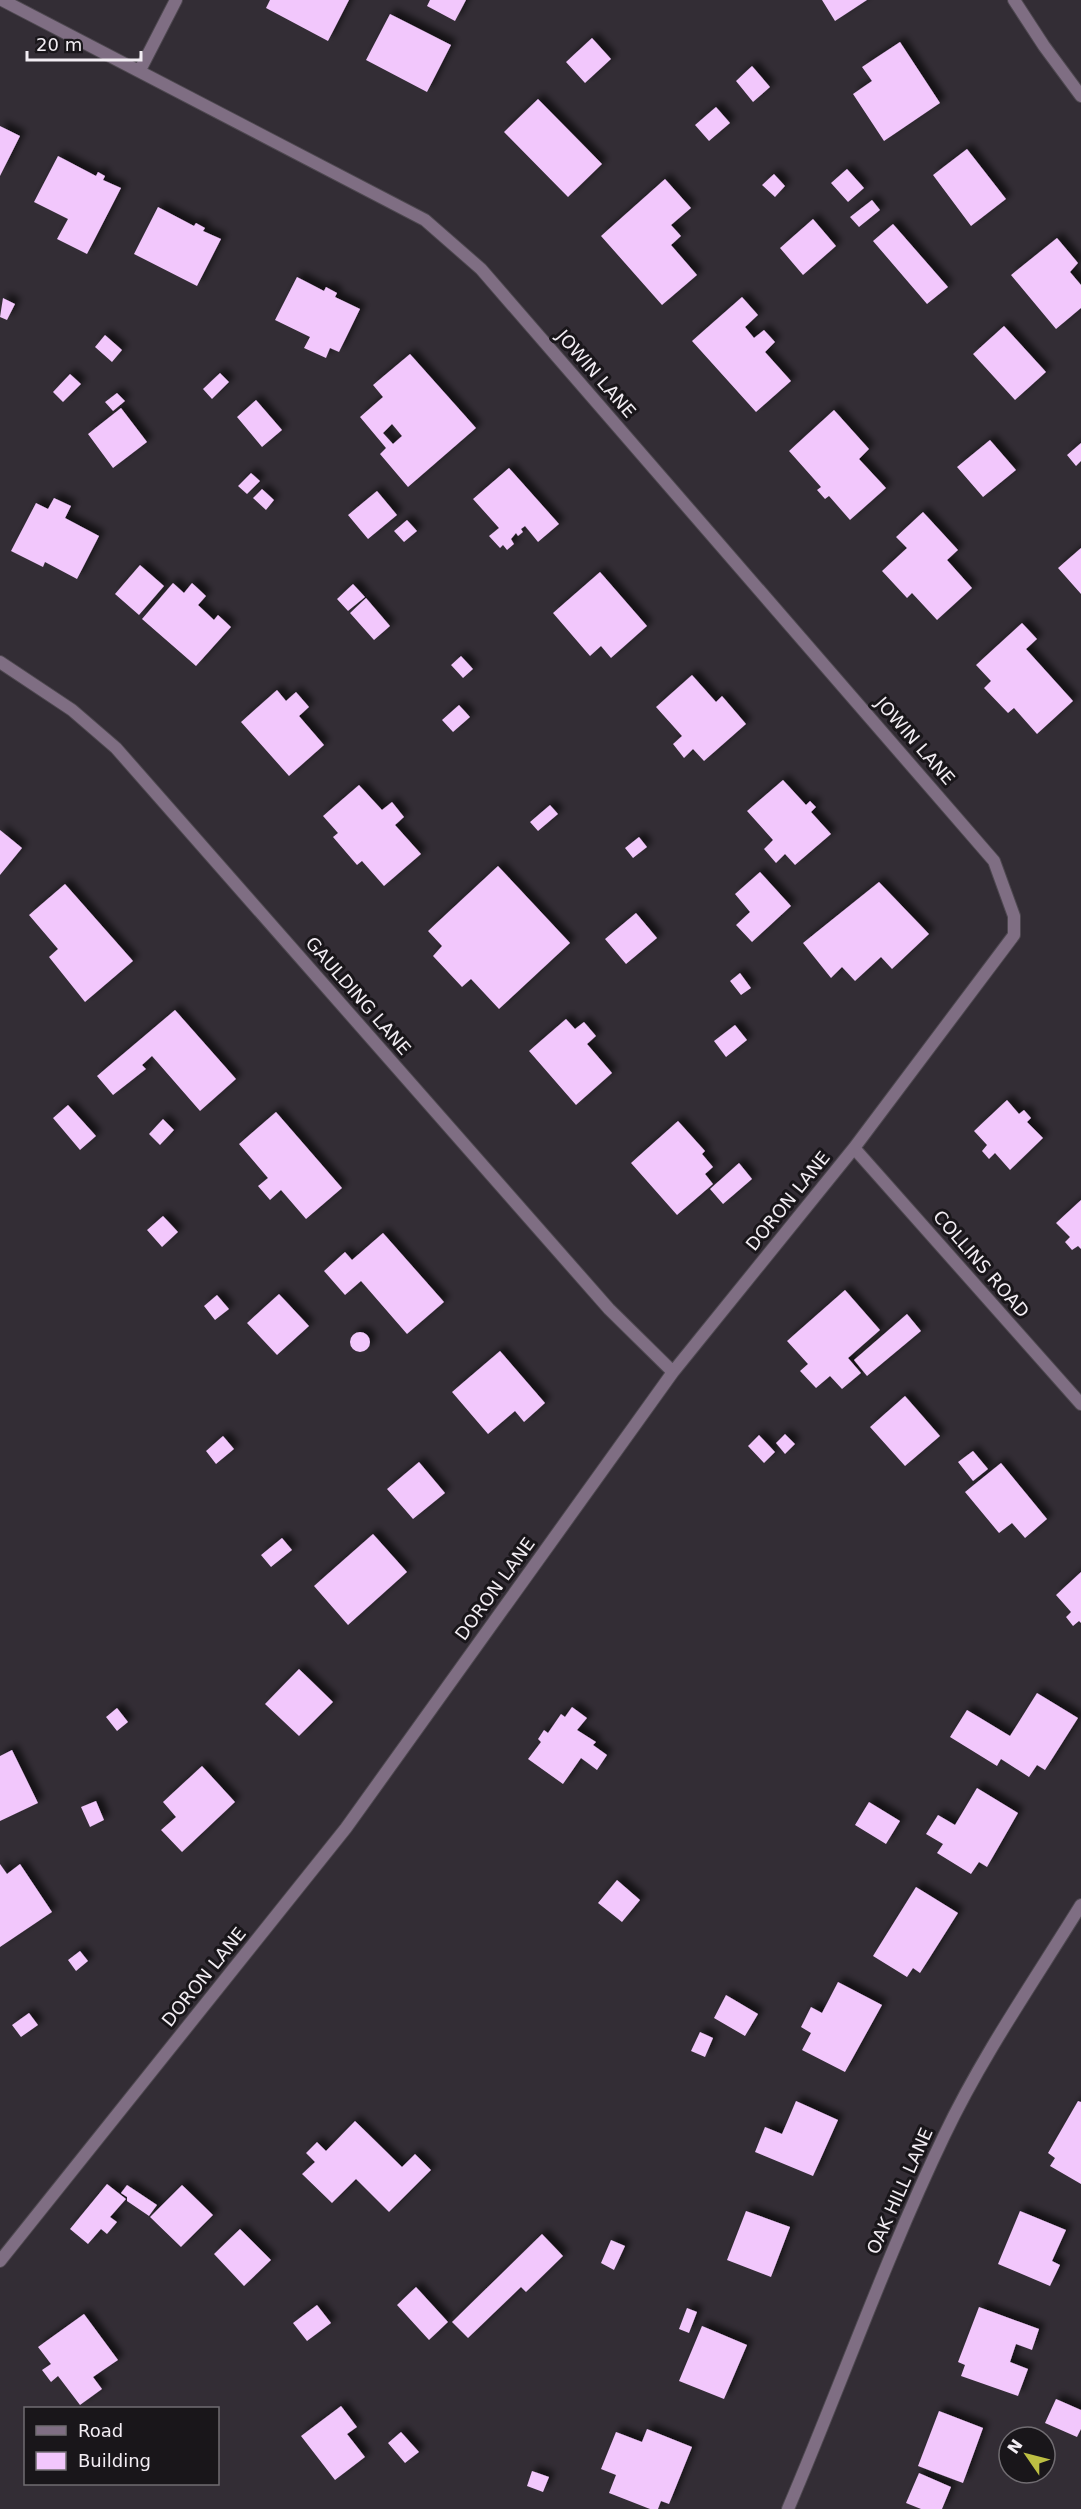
<svg xmlns="http://www.w3.org/2000/svg" width="1081" height="2509" viewBox="0 0 1081 2509" font-family="'DejaVu Sans',sans-serif">
<style>
.building{fill:#f2c7fc;fill-rule:evenodd;filter:url(#shadow)}
.lines{fill:none;stroke-linecap:round;stroke-linejoin:round}
.street-casing{stroke:#4e4850;stroke-width:14}
.street{stroke:#7f6e83;stroke-width:12}
.labels{text-anchor:middle;stroke-width:6;stroke-linejoin:round;paint-order:stroke}
.street-label{font-size:18px;fill:#f2edf3;stroke:#19161a}
</style>
<defs>
<filter id="shadow"><feDropShadow dx="5.5" dy="-5.5" stdDeviation="3" flood-color="#0009"/></filter>
</defs>
<rect width="100%" height="100%" fill="#332d35"/>
<path class="building" d="M270,0H349L328,41L266,8Z
M430,0H466L455,21L427,6Z
M822,0H867L835,21Z
M390,14L451,45L427,92L366,60Z
M592,38L611,59L585,83L566,62Z
M900,42L940,103L884,141L853,94L872,81L862,67Z
M752,66L770,87L753,102L736,81Z
M538,99L602,164L568,197L504,132Z
M716,107L730,123L709,141L695,125Z
M0,126L20,136L0,176Z
M967,149L1006,199L971,226L933,175Z
M58,156L96,176L98,172L105,176L103,180L121,188L87,254L57,239L68,219L34,202Z
M847,169L864,188L848,202L831,183Z
M774,174L785,186L775,197L762,185Z
M665,179L691,208L671,225L681,236L671,245L697,275L662,305L601,236Z
M872,200L880,210L859,227L850,217Z
M158,207L194,226L196,223L205,228L203,231L221,239L197,286L134,254Z
M813,219L836,246L803,275L780,248Z
M893,224L948,287L927,304L873,241Z
M1057,238L1078,263L1070,272L1081,285V308L1056,329L1011,275Z
M297,277L324,291L326,287L337,293L335,297L360,309L339,352L330,348L326,358L304,348L310,337L275,320Z
M742,297L758,315L745,327L754,338L764,330L775,342L765,352L791,381L756,412L692,341Z
M3,298L15,304L7,320L0,317Z
M1004,326L1046,372L1015,400L973,354Z
M105,335L122,350L112,362L95,347Z
M410,354L476,428L408,487L380,454L386,448L360,417L383,397L373,385ZM392,424L402,436L393,444L383,433Z
M220,373L229,382L212,399L203,389Z
M70,374L81,384L63,402L53,392Z
M117,393L125,401L113,411L105,402Z
M256,400L282,430L262,447L237,417Z
M121,408L147,442L113,468L88,434Z
M834,410L869,449L859,459L886,488L850,520L829,496L825,499L817,490L821,487L789,451Z
M990,440L1016,470L983,497L957,467Z
M1081,443V461L1076,466L1067,455Z
M509,468L559,524L538,542L525,526L521,529L523,532L518,536L516,533L511,539L514,544L507,550L503,545L500,548L489,536L499,528L473,499Z
M251,473L260,481L247,494L238,486Z
M262,489L274,500L266,510L253,498Z
M377,491L397,515L368,539L348,515Z
M54,498L71,506L65,518L99,536L77,579L45,562L43,567L11,551L36,503L48,509Z
M923,512L958,550L947,560L972,588L937,620L912,593L907,598L882,571L907,548L896,537Z
M407,520L417,531L404,542L394,531Z
M1081,548V594L1058,568Z
M140,565L164,586L139,615L115,594Z
M600,572L647,626L611,658L601,646L590,656L553,613Z
M173,583L184,593L192,583L206,596L198,605L214,620L218,615L231,627L196,666L142,619Z
M353,584L365,597L348,611L337,599Z
M366,598L390,626L374,640L350,613Z
M1022,623L1037,639L1026,649L1073,701L1037,734L1014,708L1008,713L984,688L991,681L976,665Z
M461,656L473,669L463,678L451,665Z
M692,675L716,702L722,696L746,724L704,761L693,749L684,758L673,744L682,736L656,707Z
M277,690L286,701L296,692L309,707L299,716L324,745L289,776L241,722Z
M459,705L470,717L453,732L442,720Z
M783,780L806,805L810,801L816,807L811,812L831,834L795,865L785,854L776,863L764,849L773,840L747,811Z
M359,785L382,810L392,802L404,817L395,825L421,854L384,886L362,861L357,865L333,837L338,833L323,816Z
M550,805L558,814L538,831L530,822Z
M0,830L22,848L0,875Z
M639,837L647,847L633,858L625,848Z
M498,866L570,943L499,1009L471,979L462,987L433,956L442,946L428,931Z
M760,872L791,906L752,942L736,925L750,912L735,894Z
M879,882L929,934L892,969L881,957L855,981L842,967L831,978L803,943Z
M65,884L133,961L85,1002L49,957L58,949L29,915Z
M636,913L657,938L626,964L605,939Z
M740,973L751,988L741,995L730,981Z
M175,1010L236,1079L200,1111L152,1056L142,1065L146,1069L113,1095L97,1076Z
M566,1019L575,1029L584,1022L596,1036L587,1044L612,1073L576,1105L529,1051Z
M735,1025L747,1040L726,1057L714,1041Z
M1007,1100L1019,1114L1024,1110L1031,1118L1027,1122L1043,1138L1010,1170L995,1153L989,1159L982,1151L987,1145L974,1131Z
M68,1105L96,1136L80,1150L53,1118Z
M276,1112L342,1188L306,1219L281,1190L270,1200L258,1186L268,1178L239,1144Z
M163,1119L174,1130L160,1145L149,1134Z
M678,1121L705,1151L702,1154L713,1167L705,1174L713,1184L677,1215L631,1163Z
M739,1163L752,1179L723,1204L710,1189Z
M1081,1200V1249L1078,1246L1072,1250L1065,1242L1070,1237L1056,1223Z
M163,1216L178,1232L162,1247L147,1230Z
M383,1233L444,1302L407,1334L361,1281L345,1295L324,1271L345,1252L352,1260Z
M845,1290L880,1330L848,1358L861,1373L842,1389L830,1376L816,1388L800,1371L808,1364L787,1341Z
M279,1294L309,1326L277,1355L247,1323Z
M217,1295L229,1309L215,1320L204,1306Z
M907,1314L921,1331L867,1376L854,1360Z
M350 1342a10 10 0 1 1 20 0a10 10 0 1 1-20 0Z
M500,1351L545,1403L524,1422L515,1411L488,1434L452,1392Z
M905,1396L940,1436L905,1466L870,1427Z
M785,1434L795,1444L785,1454L776,1443Z
M759,1435L775,1452L764,1463L748,1446Z
M223,1436L234,1449L216,1464L206,1451Z
M973,1451L988,1469L973,1481L958,1462Z
M419,1462L445,1493L413,1519L387,1489Z
M1001,1463L1047,1519L1025,1538L1012,1523L999,1533L965,1492Z
M373,1534L407,1572L348,1625L314,1586Z
M282,1538L292,1550L271,1567L261,1555Z
M1081,1572V1623L1079,1621L1073,1626L1066,1617L1071,1612L1056,1595Z
M299,1669L333,1702L299,1736L265,1704Z
M1037,1693L1078,1718L1045,1770L1037,1765L1029,1777L1001,1759L997,1766L950,1737L967,1710L1010,1736Z
M572,1707L587,1718L577,1730L596,1742L593,1745L607,1755L597,1770L581,1758L563,1784L528,1759L541,1742L538,1739L544,1730L548,1733L561,1714L565,1717Z
M117,1708L128,1722L117,1731L106,1717Z
M12,1750L38,1803L0,1821V1756Z
M202,1766L235,1802L182,1852L161,1830L176,1817L163,1802Z
M977,1788L1018,1813L987,1867L979,1862L971,1874L937,1853L943,1844L926,1834L938,1815L955,1825Z
M96,1801L104,1820L90,1827L81,1807Z
M869,1802L900,1821L886,1844L855,1825Z
M0,1864L7,1874L20,1864L52,1912L0,1947Z
M617,1880L640,1900L622,1922L598,1903Z
M916,1887L958,1913L920,1973L913,1968L907,1977L873,1956Z
M80,1951L88,1961L76,1971L68,1960Z
M838,1982L882,2005L845,2072L802,2050L811,2033L801,2027L811,2007L822,2013Z
M726,1995L758,2014L745,2036L714,2018Z
M29,2013L38,2025L21,2037L12,2025Z
M700,2032L713,2038L705,2057L691,2051Z
M796,2101L838,2120L813,2176L755,2152L765,2127L782,2134Z
M1078,2101L1081,2102V2184L1050,2166L1055,2158L1048,2153Z
M355,2121L402,2167L415,2154L431,2170L389,2212L356,2179L332,2203L302,2174L315,2162L306,2153L317,2142L326,2151Z
M107,2184L126,2199L110,2217L117,2222L107,2234L101,2229L88,2244L70,2229Z
M127,2185L157,2205L149,2216L127,2201V2197L121,2193Z
M182,2185L213,2215L181,2247L150,2217Z
M746,2211L790,2227L771,2277L727,2260Z
M1020,2211L1066,2230L1052,2261L1060,2265L1050,2286L998,2264Z
M240,2229L271,2260L244,2286L214,2254Z
M542,2234L563,2256L526,2292L521,2287L468,2338L452,2322Z
M611,2240L625,2246L614,2270L601,2263Z
M416,2287L448,2322L429,2340L397,2305Z
M317,2305L331,2323L307,2341L293,2323Z
M979,2307L1039,2329L1032,2350L1016,2344L1010,2362L1028,2369L1018,2396L961,2376L965,2365L958,2362Z
M687,2308L697,2312L689,2333L679,2329Z
M84,2314L118,2360L93,2377L102,2389L80,2405L58,2376L51,2382L42,2370L51,2364L38,2347Z
M702,2326L747,2345L724,2399L679,2381Z
M1056,2399L1081,2410V2429L1077,2437L1045,2423Z
M341,2406L357,2427L347,2434L365,2457L335,2480L301,2436Z
M939,2411L983,2428L963,2483L918,2466Z
M647,2429L692,2447L669,2504L661,2501L658,2509H650L609,2493L616,2475L601,2469L616,2432L642,2442Z
M401,2432L419,2452L405,2463L388,2443Z
M532,2471L549,2477L543,2492L527,2486Z
M919,2473L951,2487L942,2509H921L906,2503Z"/>
<g class="lines">
<g class="street-casing">
<path id="street" d="M1014,0L1044,46L1081,96
M140,70L176,0
M0,662L72,710L116,748L609,1309L673,1372
M854,1148L1081,1404
M0,2261L346,1828L673,1372L854,1148L1014,935V916L994,861L481,269L425,220L2,0
M788,2509C841,2385 886,2257 944,2136C982,2056 1034,1981 1081,1905"/>
</g>
<use href="#street" class="street"/>
</g>
<g class="labels">
<g class="street-label">
<text transform="translate(596 374) rotate(49)" y="6">JOWIN LANE</text>
<text transform="translate(915 741) rotate(49)" y="6">JOWIN LANE</text>
<text transform="translate(358 996) rotate(49)" y="6">GAULDING LANE</text>
<text transform="translate(788 1201) rotate(-51)" y="6">DORON LANE</text>
<text transform="translate(981 1264) rotate(49)" y="6">COLLINS ROAD</text>
<text transform="translate(495 1589) rotate(-54)" y="6">DORON LANE</text>
<text transform="translate(204 1977) rotate(-51)" y="6">DORON LANE</text>
<text transform="translate(900 2191) rotate(-66)" y="6">OAK HILL LANE</text>
</g>
</g>
<rect x="24" y="2407" width="195" height="78" fill="#19161a" stroke="#706c71" stroke-width="1.5"/>
<rect x="36" y="2426" width="30" height="9" fill="#7f6e83" stroke="#706c71" stroke-width="1.5"/>
<text x="78" y="2437" font-size="18" fill="#f2edf3">Road</text>
<rect x="36" y="2452" width="30" height="18" fill="#f2c7fc" stroke="#706c71" stroke-width="1.5"/>
<text x="78" y="2467" font-size="18" fill="#f2edf3">Building</text>
<g transform="translate(1027 2455) rotate(305)"><circle r="28" fill="#19161a" stroke="#706c71" stroke-width="1.5"/>
<path d="M0-4.5L10 22L0 15L-10 22Z" fill="#bdbf43"/>
<text y="-9" font-size="16" font-weight="bold" text-anchor="middle" fill="#f2edf3">N</text>
</g>
<path d="M27 51v9h114v-9" fill="none" stroke="#f2edf3" stroke-width="3"/>
<text x="36" y="51" font-size="18" fill="#f2edf3" stroke="#19161a" stroke-width="4.5" paint-order="stroke">20 m</text>
</svg>
